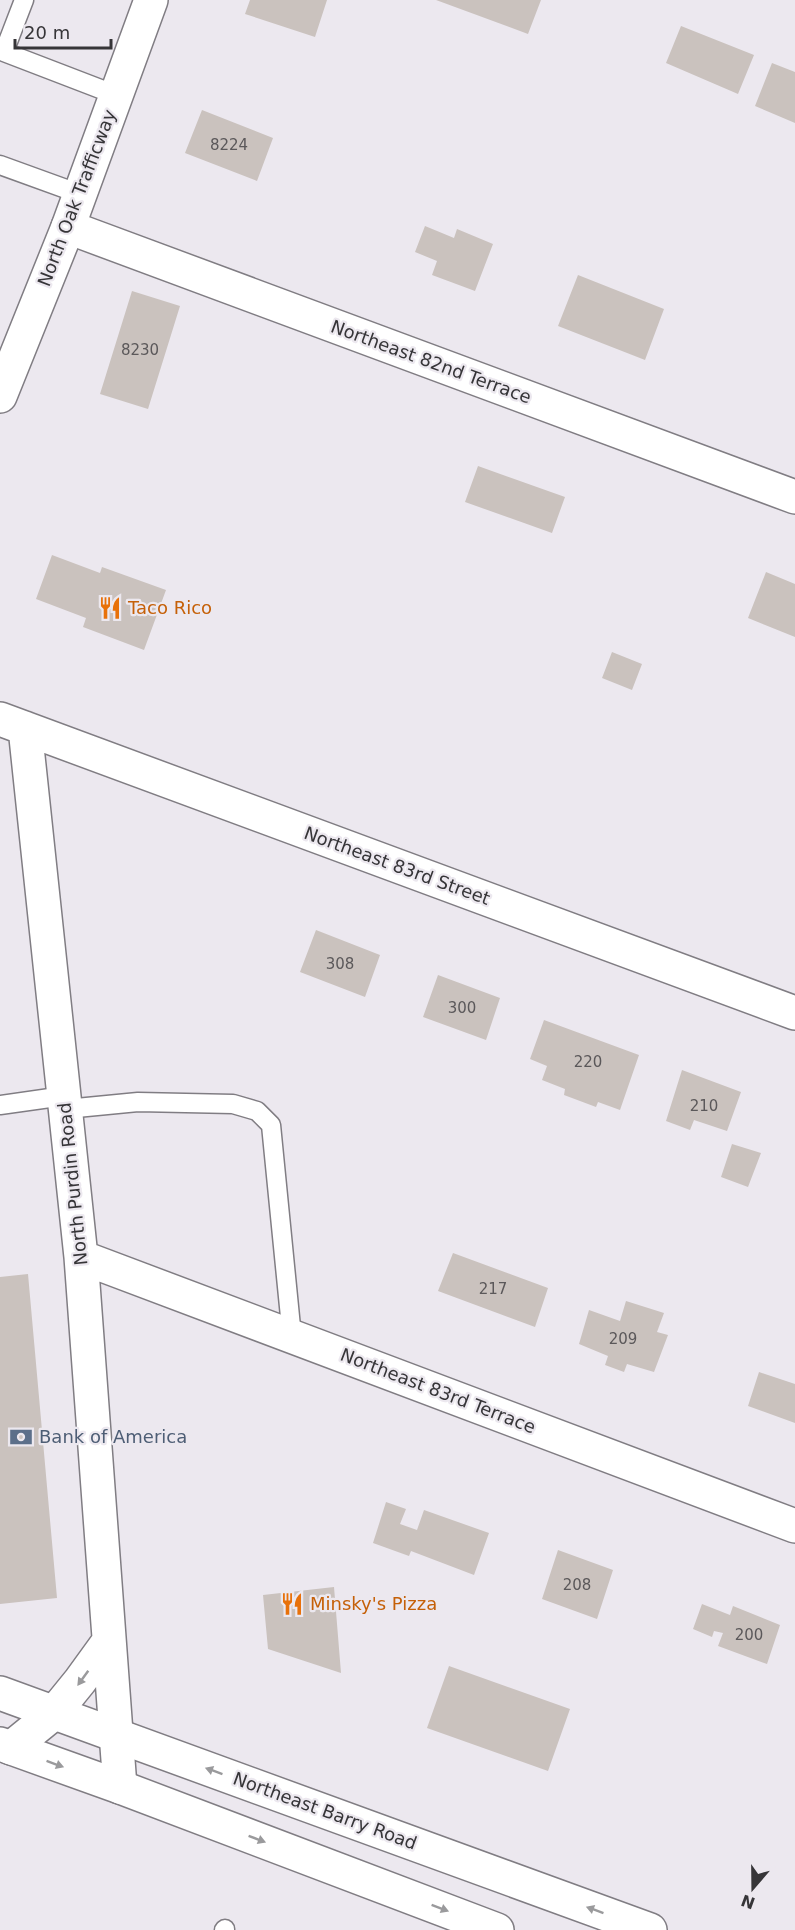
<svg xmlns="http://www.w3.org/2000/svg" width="795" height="1930" viewBox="0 0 795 1930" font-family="'DejaVu Sans',sans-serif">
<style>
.building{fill:#cac2be}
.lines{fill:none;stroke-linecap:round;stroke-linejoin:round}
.service-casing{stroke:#807d83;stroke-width:21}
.minor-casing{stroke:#807d83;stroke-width:36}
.secondary-casing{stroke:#807d83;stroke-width:36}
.service{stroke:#fff;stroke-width:18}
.minor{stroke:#fff;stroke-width:33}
.secondary{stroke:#fff;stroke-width:33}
.oneway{fill:#9a9a9c}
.labels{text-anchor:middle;stroke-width:4.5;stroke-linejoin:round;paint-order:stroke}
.number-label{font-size:15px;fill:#5b585a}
.street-label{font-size:18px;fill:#363538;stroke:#ece8ef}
.food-label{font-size:18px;fill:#c56008;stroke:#ece8ef;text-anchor:start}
.service-label{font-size:18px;fill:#4e5e75;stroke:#ece8ef;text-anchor:start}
</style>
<rect width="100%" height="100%" fill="#ece8ef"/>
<path class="building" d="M250,0H327L315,37L245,14Z
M436,0H541L528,34Z
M681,26L754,55L738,94L666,63Z
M772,63L795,72V123L755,106Z
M202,110L273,138L257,181L185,153Z
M425,226L454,238L457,229L493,244L475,291L432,275L437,261L415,252Z
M578,275L664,309L645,360L558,326Z
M132,291L180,306L148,409L100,394Z
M478,466L565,497L552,533L465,502Z
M52,555L100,573L102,567L166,590L144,650L83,627L86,618L36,599Z
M766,572L795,584V637L748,618Z
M612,652L642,664L632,690L602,678Z
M316,930L380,955L365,997L300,972Z
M438,975L500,998L486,1040L423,1017Z
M544,1020L639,1055L620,1110L598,1102L596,1107L564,1095L565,1089L542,1080L547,1066L530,1059Z
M682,1070L741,1092L727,1131L694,1120L690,1130L666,1121Z
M732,1144L761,1153L748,1187L721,1177Z
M453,1253L548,1288L535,1327L438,1291Z
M28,1274L57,1598L0,1604V1277Z
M626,1301L664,1313L657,1332L668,1335L654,1372L627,1364L624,1372L605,1365L608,1356L579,1344L589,1310L620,1321Z
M759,1372L795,1384V1423L748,1406Z
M386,1502L406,1509L400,1524L417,1530L424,1510L489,1533L474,1575L411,1551L409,1556L373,1543Z
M558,1550L613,1570L597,1619L542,1599Z
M334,1587L341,1673L268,1649L263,1595Z
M702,1604L730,1615L733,1606L780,1625L767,1664L718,1646L723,1633L714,1631L712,1637L693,1629Z
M449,1666L570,1709L548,1771L427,1728Z"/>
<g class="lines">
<g class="service-casing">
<path id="service" d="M24,0L4,52L116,95
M0,165L80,194
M0,1105L64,1096
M66,1109L138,1102L233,1104L257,1111L271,1125L292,1337
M224,1930L225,1929"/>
</g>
<g class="minor-casing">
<path id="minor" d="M68,227L795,497
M0,719L795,1013
M25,728L81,1257L120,1787
M81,1257L795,1526
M11,1748L54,1713L80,1681L109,1641"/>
</g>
<g class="secondary-casing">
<path id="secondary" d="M0,396L68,227L151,0
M0,1693L650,1930
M0,1744L120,1787L497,1930"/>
</g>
<use href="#service" class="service"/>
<use href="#minor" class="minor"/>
<use href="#secondary" class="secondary"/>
</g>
<defs><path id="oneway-solid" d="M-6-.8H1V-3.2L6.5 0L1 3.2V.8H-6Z" transform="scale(1.5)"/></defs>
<g class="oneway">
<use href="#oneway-solid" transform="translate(83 1678) rotate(126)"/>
<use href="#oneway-solid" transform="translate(55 1764) rotate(20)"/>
<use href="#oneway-solid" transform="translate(214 1771) rotate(-160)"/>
<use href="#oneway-solid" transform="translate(257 1839) rotate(21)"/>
<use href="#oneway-solid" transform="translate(440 1908) rotate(21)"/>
<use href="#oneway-solid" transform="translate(595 1910) rotate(-160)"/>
</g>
<defs>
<g id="restaurant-bare" transform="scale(1.8)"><path d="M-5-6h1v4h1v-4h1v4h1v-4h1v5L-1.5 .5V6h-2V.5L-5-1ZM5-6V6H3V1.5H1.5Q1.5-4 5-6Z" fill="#e8710a" stroke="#ece8ef" stroke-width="2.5" paint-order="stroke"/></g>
<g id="bank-bare" transform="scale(1.8)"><path d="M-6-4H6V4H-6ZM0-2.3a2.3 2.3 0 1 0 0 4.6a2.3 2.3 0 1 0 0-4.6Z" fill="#5c6f8a" stroke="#ece8ef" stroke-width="2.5" paint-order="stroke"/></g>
</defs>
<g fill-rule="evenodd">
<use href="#restaurant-bare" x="110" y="608"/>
<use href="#bank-bare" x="21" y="1437"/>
<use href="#restaurant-bare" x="292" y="1604"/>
</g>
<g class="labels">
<g class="number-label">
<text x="229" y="150">8224</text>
<text x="140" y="355">8230</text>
<text x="340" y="969">308</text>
<text x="462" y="1013">300</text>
<text x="588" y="1067">220</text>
<text x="704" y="1111">210</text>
<text x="493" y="1294">217</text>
<text x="623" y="1344">209</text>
<text x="577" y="1590">208</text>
<text x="749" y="1640">200</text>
</g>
<g class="street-label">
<text transform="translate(77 198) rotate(-69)" y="6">North Oak Trafficway</text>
<text transform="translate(431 362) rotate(20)" y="6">Northeast 82nd Terrace</text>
<text transform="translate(397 866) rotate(20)" y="6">Northeast 83rd Street</text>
<text transform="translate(73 1184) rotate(-96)" y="6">North Purdin Road</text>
<text transform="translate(438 1391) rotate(21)" y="6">Northeast 83rd Terrace</text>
<text transform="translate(325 1811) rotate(20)" y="6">Northeast Barry Road</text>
</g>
<g class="food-label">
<text x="128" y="614">Taco Rico</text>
<text x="310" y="1610">Minsky's Pizza</text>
</g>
<g class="service-label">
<text x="39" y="1443">Bank of America</text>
</g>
</g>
<g transform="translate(753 1888) rotate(200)" stroke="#ece8ef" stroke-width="4.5" paint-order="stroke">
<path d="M0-4.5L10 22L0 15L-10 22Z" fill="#363538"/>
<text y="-9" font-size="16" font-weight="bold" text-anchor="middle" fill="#363538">N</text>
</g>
<path d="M15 39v9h96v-9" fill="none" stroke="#363538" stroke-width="3"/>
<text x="24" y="39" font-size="18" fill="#363538" stroke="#ece8ef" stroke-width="4.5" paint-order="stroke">20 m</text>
</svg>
